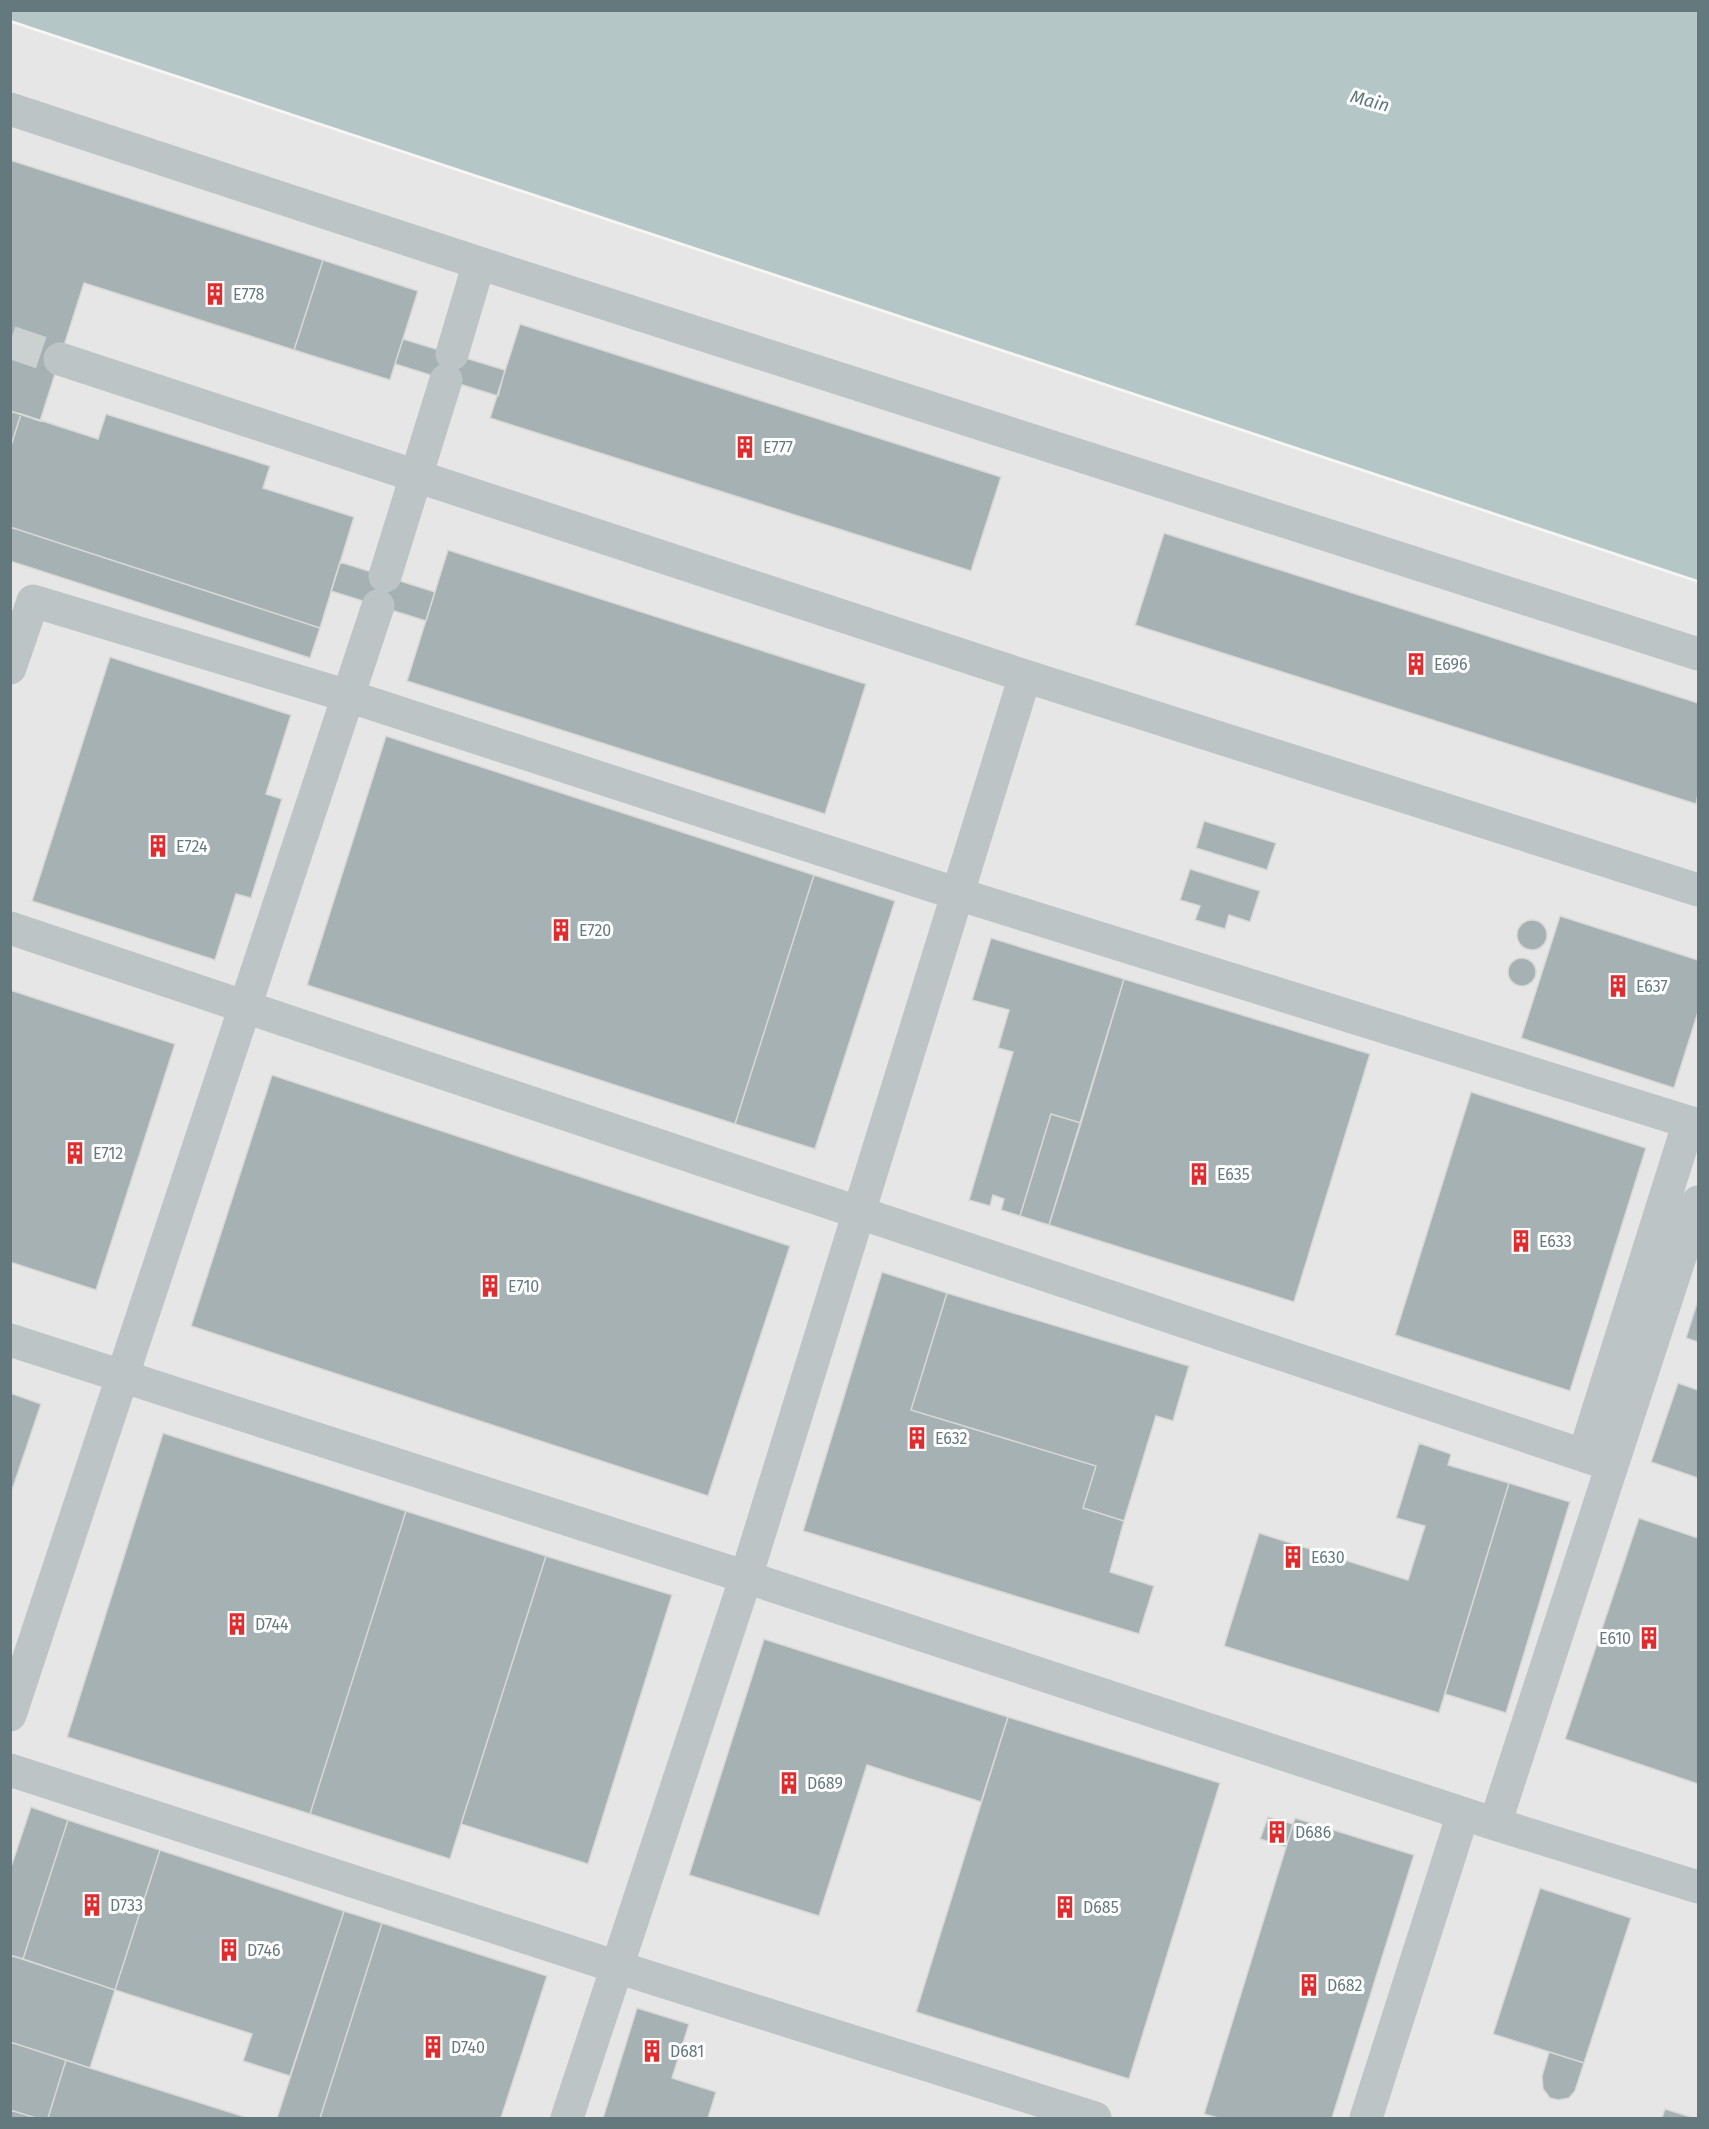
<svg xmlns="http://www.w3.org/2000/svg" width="1709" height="2129" viewBox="0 0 1709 2129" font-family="'Fira Sans',sans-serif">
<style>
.built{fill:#e5e6e5}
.water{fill:#b4c6c6}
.building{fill:#a5b1b3;stroke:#d8d8d6;stroke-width:1.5}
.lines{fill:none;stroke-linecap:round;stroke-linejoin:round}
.minor-tunnel{stroke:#cbd0d1;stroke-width:33;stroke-dasharray:33 16;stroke-linecap:butt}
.minor{stroke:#bdc4c6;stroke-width:33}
.labels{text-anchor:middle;stroke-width:6;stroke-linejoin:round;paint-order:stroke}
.poi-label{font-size:16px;fill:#63797e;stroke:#fff;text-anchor:start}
.water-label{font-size:18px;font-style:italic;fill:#5e7879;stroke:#fff}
</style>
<rect width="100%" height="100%" fill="#f7f6f4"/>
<path class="built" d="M11,23L1698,583V2118H11Z"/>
<path class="water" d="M11,10L1698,11V580L11,20Z"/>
<path class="building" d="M10,160L323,260L294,350L84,283L40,421L10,411Z
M323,260L418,291L390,380L294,350Z
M520,324L1001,477L971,571L490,418Z
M403,339L505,370L498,396L395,364Z
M10,411L21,414L10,449Z
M21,414L98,439L106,414L270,466L263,488L354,517L320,628L10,527V449Z
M10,527L320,628L310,658L10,561Z
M1164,533L1698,703V795L1696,804L1135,625Z
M448,550L866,684L825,814L407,681Z
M340,562L435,592L426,621L331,591Z
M110,657L291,715L266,794L282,799L251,898L236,894L215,960L32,901Z
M386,736L814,875L735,1124L307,985Z
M1204,821L1276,843L1267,870L1196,848Z
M1190,869L1260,891L1250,922L1229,915L1225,929L1195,920L1200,906L1180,900Z
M814,875L895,901L815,1149L735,1124Z
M1560,916L1698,960V1012L1674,1088L1521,1038Z
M1517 935a15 15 0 1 1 30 0a15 15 0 1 1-30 0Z
M991,938L1124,979L1081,1123L1051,1114L1020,1216L1001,1210L1004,1199L993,1195L990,1206L969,1200L1013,1052L998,1048L1009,1010L972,1000Z
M1508 972a14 14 0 1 1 28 0a14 14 0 1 1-28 0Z
M1124,979L1370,1054L1294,1302L1049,1225Z
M10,990L175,1044L96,1290L10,1262Z
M272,1075L790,1246L708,1496L191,1326Z
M1471,1092L1646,1148L1570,1391L1395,1335Z
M1051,1114L1081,1123L1049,1225L1020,1216Z
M882,1272L947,1293L911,1410L1096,1466L1083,1508L1124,1521L1110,1572L1154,1586L1139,1634L803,1531Z
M947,1293L1189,1366L1173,1421L1156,1416L1124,1521L1083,1508L1096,1466L911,1410Z
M1698,1300V1342L1686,1338Z
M1678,1383L1698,1390V1478L1651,1462Z
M10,1393L41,1404L10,1496Z
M163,1433L406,1511L310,1814L67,1737Z
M1419,1443L1451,1454L1448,1465L1509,1483L1439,1713L1224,1646L1259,1533L1408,1580L1425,1526L1396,1518Z
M1509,1483L1570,1502L1506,1713L1445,1694Z
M406,1511L546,1556L450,1859L310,1814Z
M1639,1518L1698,1538V1784L1565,1739Z
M546,1556L672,1595L588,1864L461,1824Z
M764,1639L1008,1717L981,1802L867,1765L819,1916L689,1875Z
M1008,1717L1220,1783L1129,2079L916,2012Z
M31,1807L68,1820L23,1959L10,1955V1870Z
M1268,1817L1293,1824L1286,1847L1260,1839Z
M1295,1818L1414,1855L1332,2118H1218L1204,2114Z
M68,1820L160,1850L115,1990L23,1959Z
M160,1850L344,1911L290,2076L243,2061L252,2034L115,1990Z
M1540,1888L1631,1918L1584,2063L1493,2034Z
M344,1911L382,1923L320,2118H277Z
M382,1923L547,1976L501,2118H320Z
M10,1955L115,1990L90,2068L10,2042Z
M637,2008L689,2024L672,2078L716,2092L708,2118H603Z
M10,2042L66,2060L48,2118H36L10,2110Z
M1549,2052L1584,2063L1575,2091L1569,2098L1558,2100L1550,2098L1543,2089L1542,2076Z
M66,2060L90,2068L248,2118H48Z
M1665,2109L1694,2118H1662Z
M10,2110L36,2118H10Z"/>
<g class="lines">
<path class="minor-tunnel" d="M10,342L60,359"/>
<path class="minor" d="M10,109L479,263L1698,654
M452,354L479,263
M60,359L1025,676L1698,890
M385,576L446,380
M10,668L33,601L348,696L958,894L1698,1125
M10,928L1612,1465
M10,1340L746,1577L1495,1824L1698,1887
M1584,1455L1689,1122
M10,1715L378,606
M10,1770L617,1967L1095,2118
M1495,1824L1698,1202
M567,2118L746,1577L1025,676
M1366,2118L1463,1814"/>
</g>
<defs>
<g id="building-bare" transform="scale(1.8)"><path d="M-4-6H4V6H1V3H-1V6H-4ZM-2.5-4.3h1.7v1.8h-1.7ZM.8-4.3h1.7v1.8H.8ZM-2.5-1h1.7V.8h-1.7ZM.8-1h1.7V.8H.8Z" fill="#df2c2f" stroke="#fff" stroke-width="2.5" paint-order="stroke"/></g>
</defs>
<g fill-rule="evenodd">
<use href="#building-bare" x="215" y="294"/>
<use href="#building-bare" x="745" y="447"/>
<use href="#building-bare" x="1416" y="664"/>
<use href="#building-bare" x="158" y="846"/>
<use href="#building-bare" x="561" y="930"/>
<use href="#building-bare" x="1618" y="986"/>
<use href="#building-bare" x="75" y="1153"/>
<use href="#building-bare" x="1199" y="1174"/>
<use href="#building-bare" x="1521" y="1241"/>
<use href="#building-bare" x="490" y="1286"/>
<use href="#building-bare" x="917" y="1438"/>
<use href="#building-bare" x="1293" y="1557"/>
<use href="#building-bare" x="237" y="1624"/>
<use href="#building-bare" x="1649" y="1638"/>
<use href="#building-bare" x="789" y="1783"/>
<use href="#building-bare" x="1277" y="1832"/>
<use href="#building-bare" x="92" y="1905"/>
<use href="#building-bare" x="1065" y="1907"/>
<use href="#building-bare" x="229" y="1950"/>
<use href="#building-bare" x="1309" y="1985"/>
<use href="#building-bare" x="433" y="2047"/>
<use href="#building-bare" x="652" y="2051"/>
</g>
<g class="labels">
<g class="poi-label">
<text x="233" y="300">E778</text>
<text x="763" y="453">E777</text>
<text x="1434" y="670">E696</text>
<text x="176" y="852">E724</text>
<text x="579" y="936">E720</text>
<text x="1636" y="992">E637</text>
<text x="93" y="1159">E712</text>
<text x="1217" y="1180">E635</text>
<text x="1539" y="1247">E633</text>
<text x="508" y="1292">E710</text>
<text x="935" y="1444">E632</text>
<text x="1311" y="1563">E630</text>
<text x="255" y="1630">D744</text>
<text x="1631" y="1644" text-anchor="end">E610</text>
<text x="807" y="1789">D689</text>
<text x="1295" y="1838">D686</text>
<text x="110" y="1911">D733</text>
<text x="1083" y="1913">D685</text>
<text x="247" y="1956">D746</text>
<text x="1327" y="1991">D682</text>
<text x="451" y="2053">D740</text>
<text x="670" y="2057">D681</text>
</g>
<g class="water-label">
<text transform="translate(1370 101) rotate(15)" y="6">Main</text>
</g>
</g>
<rect width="1709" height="2129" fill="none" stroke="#63797e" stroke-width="24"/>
</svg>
